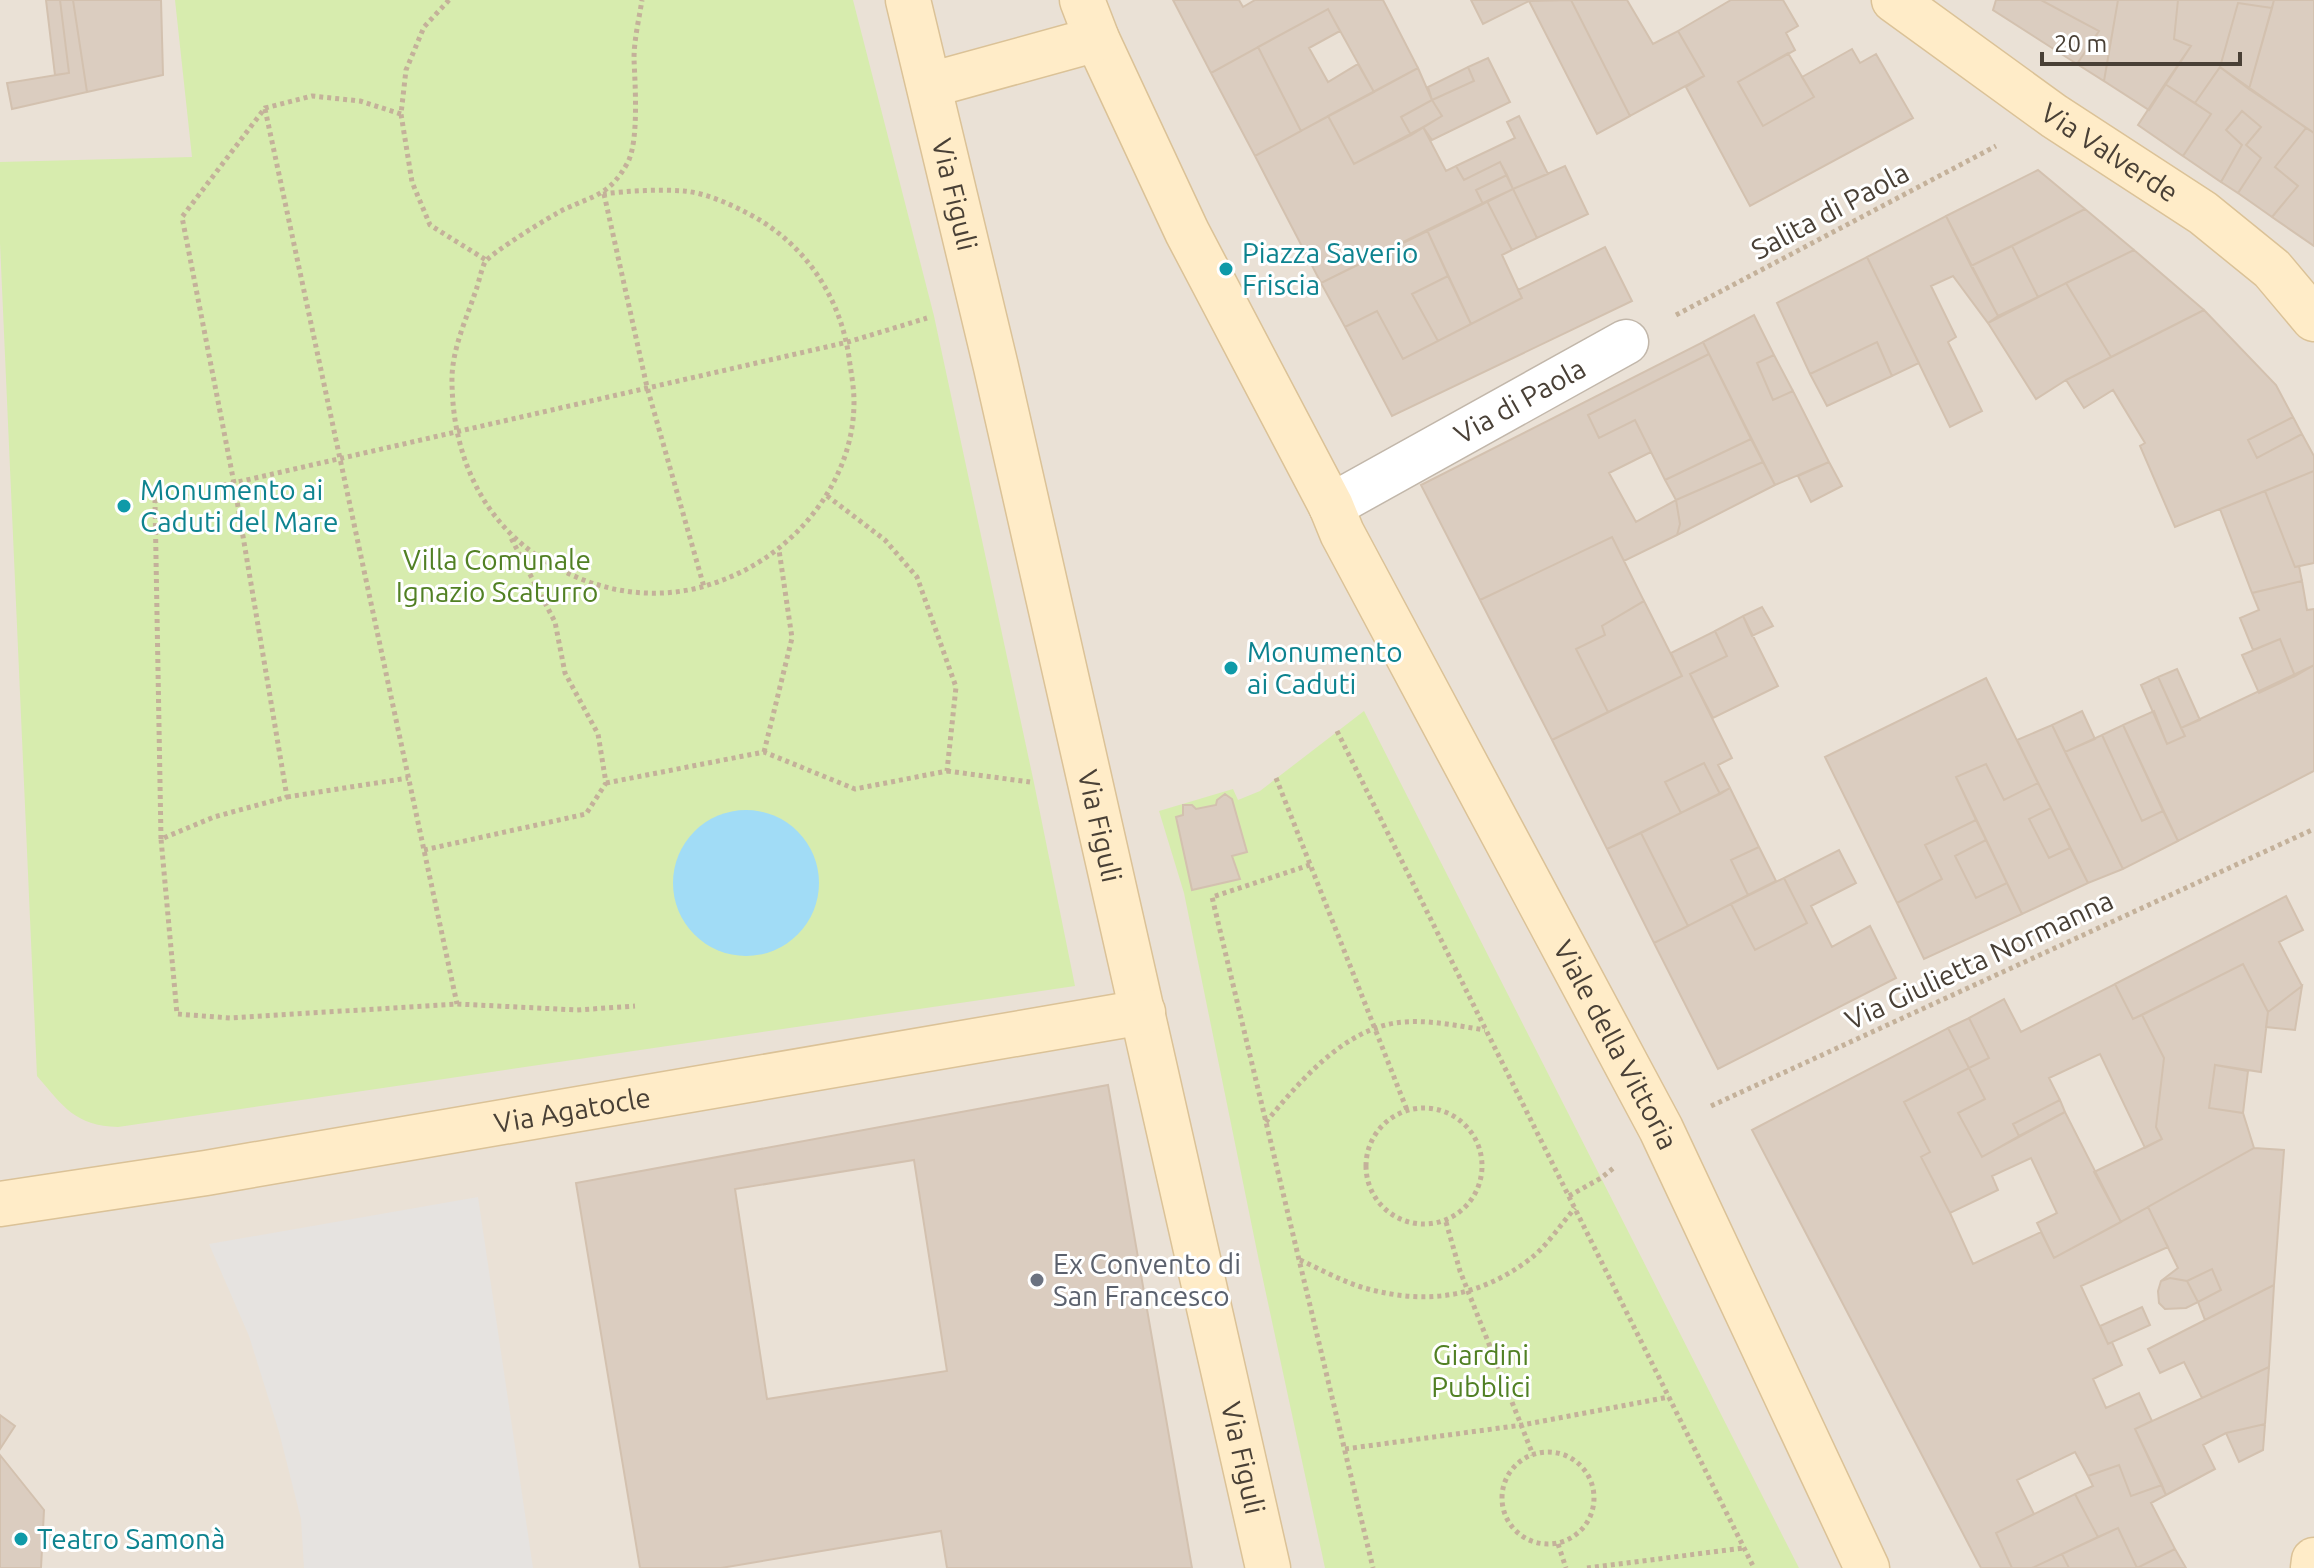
<svg xmlns="http://www.w3.org/2000/svg" width="2314" height="1568" viewBox="0 0 2314 1568" font-family="Ubuntu,sans-serif">
<style>
.residential{fill:#eae1d6}
.green{fill:#d7ecae}
.parking{fill:#e6e3e0}
.water{fill:#a1dcf6}
.building{fill:#dbcdc0;stroke:#d3c1af;stroke-width:2;fill-rule:evenodd}
.lines{fill:none;stroke-linecap:round;stroke-linejoin:round}
.street-casing{stroke:#c2b7aa;stroke-width:47}
.secondary-casing{stroke:#dbc297;stroke-width:47}
.path{stroke:#c4b19a;stroke-width:5;stroke-dasharray:4 4;stroke-linecap:butt}
.street{stroke:#fff;stroke-width:44}
.secondary{stroke:#ffecc8;stroke-width:44}
.culture-dot{fill:#0f9aa8;stroke:#fff;stroke-width:3}
.worship-dot{fill:#6b7280;stroke:#fff;stroke-width:3}
.labels{text-anchor:middle;stroke-width:6;stroke-linejoin:round;paint-order:stroke}
.street-label{font-size:28px;fill:#494036;stroke:#fff}
.culture-label{font-size:28px;fill:#0d838f;stroke:#fff;text-anchor:start}
.park-label{font-size:28px;fill:#518024;stroke:#fff}
.worship-label{font-size:28px;fill:#5b616d;stroke:#fff;text-anchor:start}
</style>
<rect width="100%" height="100%" fill="#f5f0e8"/>
<path class="residential" d="M0,0H2314V1568H0Z"/>
<path class="green" d="M175,0H853L934,316L1034,783L1075,986L118,1127C75,1126 63,1106 37,1076L0,243V162L192,157Z
M1364,711L1799,1568H1325L1259,1261L1184,893L1159,811L1233,789L1238,800L1260,791Z"/>
<path class="parking" d="M478,1197L533,1568H304L301,1519L279,1432L249,1336L209,1244Z"/>
<path class="water" d="M673 883a73 73 0 1 1 146 0a73 73 0 1 1-146 0Z"/>
<path class="building" d="M46,0H60L69,73L55,75Z
M60,0H73L87,92L12,109L7,83L69,73Z
M73,0H161L163,75L87,92Z
M1173,0H1239L1243,7L1255,0H1383L1418,68L1374,92L1328,9L1211,73Z
M1471,0H1531L1483,24Z
M1571,0L1630,116L1597,134L1529,1Z
M1571,0H1627L1653,44L1678,31L1704,76L1630,116Z
M1731,0H1783L1798,26L1786,33L1795,50L1738,82L1763,126L1814,97L1802,77L1852,49L1860,63L1876,54L1913,118L1750,206L1686,87L1704,76L1678,31Z
M1996,0H2041L2099,31L2077,64L1993,10Z
M2041,0H2118L2104,81L2077,64L2099,31Z
M2118,0H2178L2174,39L2191,46L2149,110L2104,81Z
M2178,0H2274L2272,8L2238,3L2220,67L2195,103L2165,84L2191,46L2174,39Z
M2274,0H2314V133L2249,89Z
M2238,3L2272,8L2249,89L2220,67Z
M1328,9L1340,31L1309,48L1328,82L1358,64L1374,92L1301,131L1258,47Z
M1258,47L1301,131L1255,156L1211,73Z
M1788,53L1814,97L1763,126L1738,82Z
M1488,58L1510,102L1432,140L1423,127L1442,116L1432,100L1474,81L1468,67Z
M1468,67L1474,81L1432,100L1428,87Z
M2220,67L2306,128L2275,167L2298,186L2272,217L2238,193L2261,158L2246,145L2261,127L2242,111L2226,130L2242,145L2221,182L2183,156L2211,114L2195,103Z
M1418,68L1432,100L1401,117L1411,135L1354,164L1328,116Z
M2165,84L2211,114L2183,156L2138,125Z
M1432,100L1442,116L1411,135L1401,117Z
M2242,111L2261,127L2246,145L2261,158L2238,193L2221,182L2242,145L2226,130Z
M1328,116L1354,164L1423,127L1446,171L1456,166L1464,180L1500,162L1507,175L1476,190L1483,204L1321,283L1255,156Z
M1519,116L1548,174L1513,189L1500,162L1464,180L1456,166L1515,138L1507,122Z
M2306,128L2314,133V246L2272,217L2298,186L2275,167Z
M1565,166L1588,214L1537,238L1513,189Z
M2038,170L2085,209L1971,266L1946,216Z
M1507,175L1513,189L1483,204L1476,190Z
M1513,189L1537,238L1512,250L1487,201Z
M1487,201L1512,250L1502,255L1522,298L1471,324L1427,230Z
M2085,209L2134,250L2038,297L2012,246Z
M1946,216L1998,316L1988,323L1953,276L1931,286L1956,337L1948,342L1982,411L1950,427L1867,257Z
M1427,230L1448,276L1412,294L1438,341L1403,359L1377,311L1345,327L1321,283Z
M2012,246L2038,297L1998,316L1971,266Z
M1605,247L1632,301L1392,416L1345,327L1377,311L1403,359L1522,298L1518,290Z
M2134,250L2204,310L2111,357L2066,283Z
M1867,257L1919,363L1892,376L1877,342L1810,374L1777,303Z
M1448,276L1471,324L1438,341L1412,294Z
M2066,283L2111,357L2066,380L2036,399L1988,323Z
M2204,310L2276,385L2293,417L2248,440L2257,458L2302,434L2314,456V471L2175,527L2140,446L2145,443L2113,390L2084,408L2066,380Z
M1754,315L1774,355L1757,363L1773,400L1793,391L1829,462L1775,485L1703,342Z
M1703,342L1709,354L1588,415L1599,438L1635,420L1651,452L1609,473L1636,522L1676,500L1680,524L1677,535L1624,561L1612,537L1480,600L1421,485Z
M1877,342L1892,376L1827,406L1810,374Z
M1709,354L1751,439L1665,480L1635,420L1599,438L1588,415Z
M1774,355L1793,391L1773,400L1757,363Z
M2293,417L2302,434L2257,458L2248,440Z
M1751,439L1763,462L1676,500L1665,480Z
M1763,462L1775,485L1677,535L1680,524L1676,500Z
M1829,462L1842,486L1811,502L1798,476Z
M2314,471V563L2295,567L2265,491Z
M2265,491L2295,567L2299,566L2302,581L2252,593L2220,509Z
M1612,537L1644,601L1602,626L1605,635L1576,649L1608,712L1552,740L1480,600Z
M2302,581L2307,610L2314,609V665L2295,676L2280,639L2253,650L2240,618L2259,610L2252,593Z
M1644,601L1682,676L1608,712L1576,649L1605,635L1602,626Z
M1762,607L1773,626L1752,636L1743,616Z
M1743,616L1778,686L1713,718L1690,674L1727,656L1715,631Z
M1715,631L1727,656L1690,674L1732,758L1718,765L1730,788L1720,794L1704,763L1665,782L1681,813L1607,849L1552,740L1682,676L1671,653Z
M2280,639L2295,676L2259,693L2242,655Z
M2314,665V771L2178,841L2123,725L2154,711L2167,744L2185,736L2181,728Z
M2177,669L2200,720L2181,728L2158,677Z
M2158,677L2185,736L2167,744L2141,685Z
M1986,678L2038,783L2004,800L1986,764L1956,777L1976,820L1925,845L1942,879L1897,903L1825,757Z
M2082,711L2095,739L2065,752L2052,725Z
M2052,725L2123,869L2088,883L2017,740Z
M2123,725L2163,811L2142,821L2102,735Z
M2102,735L2142,821L2163,811L2178,841L2123,869L2065,752Z
M1704,763L1720,794L1681,813L1665,782Z
M1986,764L2004,800L2038,783L2051,808L2029,819L2049,858L2070,848L2088,883L2022,914L1956,777Z
M1730,788L1759,847L1731,860L1748,895L1688,926L1641,833Z
M1225,794L1232,799L1247,852L1232,856L1240,879L1192,890L1176,817L1183,815V805H1192L1196,809L1216,805L1217,800Z
M2051,808L2070,848L2049,858L2029,819Z
M1976,820L1986,840L1955,856L1976,898L2007,883L2022,914L1924,959L1897,903L1942,879L1925,845Z
M1641,833L1688,926L1654,943L1607,849Z
M1986,840L2007,883L1976,898L1955,856Z
M1759,847L1776,881L1748,895L1731,860Z
M1839,850L1856,883L1811,906L1832,947L1870,926L1896,978L1718,1069L1654,943L1731,904L1755,950L1807,923L1784,878Z
M1784,878L1807,923L1755,950L1731,904Z
M2286,896L2303,930L2279,942L2302,986L2268,1012L2243,964L2133,1019L2115,984Z
M2243,964L2268,1012L2261,1072L2215,1065L2209,1108L2243,1113L2254,1148L2121,1222L2094,1172L2162,1139L2156,1127L2164,1058L2142,1015Z
M2115,984L2133,1019L2142,1015L2164,1058L2156,1127L2162,1139L2145,1148L2100,1054L2049,1078L2060,1100L2013,1124L2019,1136L1982,1157L1958,1113L1985,1099L1969,1068L1989,1058L1969,1018L2004,999L2021,1032Z
M2302,986L2295,1030L2266,1027L2268,1012Z
M1969,1018L1989,1058L1969,1068L1948,1028Z
M1948,1028L1969,1068L1904,1102L1930,1152L1921,1157L1950,1213L1973,1264L2041,1232L2054,1258L2148,1207L2168,1247L2081,1286L2108,1344L2112,1342L2122,1365L2093,1379L2106,1408L2139,1393L2152,1421L2135,1429L2162,1485L2131,1496L2119,1465L2088,1476L2075,1452L2017,1480L2034,1514L1996,1533L2012,1568H1981L1752,1130Z
M2215,1065L2248,1071L2243,1113L2209,1108Z
M1969,1068L1985,1099L1958,1113L1982,1157L2065,1112L2121,1222L2054,1258L2037,1223L2057,1213L2031,1158L1992,1176L1998,1190L1950,1213L1921,1157L1930,1152L1904,1102Z
M1108,1085L1192,1568H947L941,1531L721,1568H640L576,1183ZM914,1160L947,1371L767,1399L735,1189Z
M2060,1100L2065,1112L2019,1136L2013,1124Z
M2254,1148L2284,1150L2274,1285L2205,1320L2198,1302L2221,1290L2212,1269L2187,1281L2170,1278L2161,1281L2178,1268L2148,1207Z
M2212,1269L2221,1290L2198,1302L2187,1281Z
M2170,1278L2187,1281L2198,1302L2186,1308L2165,1309L2159,1303L2158,1291L2161,1281Z
M2274,1285L2269,1367L2202,1398L2184,1362L2160,1373L2148,1349Z
M2142,1307L2150,1325L2108,1344L2100,1326Z
M2269,1367L2265,1424L2226,1433L2203,1445L2215,1469L2166,1495L2135,1429Z
M0,1415L15,1426L0,1449Z
M2265,1424L2263,1450L2239,1462L2226,1433Z
M0,1455L44,1510L41,1568H0Z
M2119,1465L2131,1496L2162,1485L2166,1495L2151,1503L2175,1549L2137,1568L2118,1528L2098,1537L2075,1494L2093,1486L2088,1476Z
M2075,1494L2098,1537L2032,1568H2012L1996,1533Z
M2118,1528L2137,1568L2175,1549L2186,1568H2069L2062,1554Z
M2062,1554L2069,1568H2032Z"/>
<g class="lines">
<g class="street-casing">
<g id="street">
<path id="s1" d="M1331,506L1626,342"/>
</g>
</g>
<g class="secondary-casing">
<g id="secondary">
<path id="s2" d="M908,0L996,367L1268,1568"/>
<path id="s3" d="M1082,0L1097,39L1187,232L1331,506L1342,533L1661,1129L1867,1568"/>
<path id="s4" d="M1894,0L2054,116L2203,213L2272,269L2314,319"/>
<path d="M930,85L1097,39"/>
<path id="s5" d="M0,1204L206,1173L1143,1012"/>
<path d="M2313,1568L2314,1560"/>
</g>
</g>
<path class="path" d="M449,0L424,27L406,70L401,114L412,182L430,225L486,260
M265,109L457,1004
M401,114L360,101L312,96L265,108L182,217L234,483L287,797L214,817L161,839L177,1014L230,1018L457,1004L577,1010L635,1006
M603,194C627,191 659,189 684,191C705,193 728,203 747,213C806,243 843,300 850,365C852,377 854,390 854,402C854,483 793,555 720,581C665,602 606,595 556,567C486,530 453,460 452,383C451,351 466,320 476,290C479,282 481,270 485,262C491,253 552,215 565,209C595,195 610,195 628,162C639,140 635,84 634,59C634,40 639,19 642,0
M604,194L647,387L704,587
M1676,315L1996,146
M1337,731L1754,1568
M764,752L792,638L779,550
M947,771L1030,782
M1276,778L1407,1110
M606,783L764,752L855,789L947,771L956,687L917,577L885,540L826,495
M287,797L408,778
M161,839L155,501L848,342L927,318
M424,850L586,814L606,783L598,734L565,673L555,622L511,538
M1310,865L1212,897L1373,1568
M1711,1106L2314,829
M1366 1166a58 58 0 1 1 116 0a58 58 0 1 1-116 0Z
M1266,1122C1300,1081 1346,1026 1404,1022C1432,1020 1458,1026 1485,1030
M1569,1196L1601,1178L1616,1166
M1446,1222L1460,1271L1533,1455
M1300,1260C1322,1270 1345,1283 1368,1289C1428,1305 1480,1297 1530,1259C1547,1246 1561,1224 1575,1208
M1345,1449L1522,1425L1669,1397
M1502 1498a46 46 0 1 1 92 0a46 46 0 1 1-92 0Z
M1558,1544L1566,1568
M1587,1568L1744,1548"/>
<use href="#street" class="street"/>
<use href="#secondary" class="secondary"/>
</g>
<g class="culture-dot">
<circle cx="1226" cy="269" r="8"/>
<circle cx="124" cy="506" r="8"/>
<circle cx="1231" cy="668" r="8"/>
<circle cx="21" cy="1539" r="8"/>
</g>
<circle class="worship-dot" cx="1037" cy="1280" r="8"/>
<g class="labels">
<g class="street-label">
<text dy="10" stroke="none"><textPath href="#s4" startOffset="264">Via Valverde</textPath></text>
<text dy="10" stroke="none"><textPath href="#s2" startOffset="200">Via Figuli</textPath></text>
<text transform="translate(1830 211) rotate(-28)" y="10">Salita di Paola</text>
<text dy="10" stroke="none"><textPath href="#s1" startOffset="216">Via di Paola</textPath></text>
<text dy="10" stroke="none"><textPath href="#s2" startOffset="848">Via Figuli</textPath></text>
<text transform="translate(1979 960) rotate(-25)" y="10">Via Giulietta Normanna</text>
<text dy="10" stroke="none"><textPath href="#s3" startOffset="1174">Viale della Vittoria</textPath></text>
<text dy="10" stroke="none"><textPath href="#s5" startOffset="580">Via Agatocle</textPath></text>
<text dy="10" stroke="none"><textPath href="#s2" startOffset="1496">Via Figuli</textPath></text>
</g>
<g class="culture-label">
<text x="1242" y="263">Piazza Saverio<tspan x="1242" dy="32">Friscia</tspan></text>
<text x="140" y="500">Monumento ai<tspan x="140" dy="32">Caduti del Mare</tspan></text>
<text x="1247" y="662">Monumento<tspan x="1247" dy="32">ai Caduti</tspan></text>
<text x="37" y="1549">Teatro Samonà</text>
</g>
<g class="park-label">
<text x="497" y="570">Villa Comunale<tspan x="497" dy="32">Ignazio Scaturro</tspan></text>
<text x="1481" y="1365">Giardini<tspan x="1481" dy="32">Pubblici</tspan></text>
</g>
<g class="worship-label">
<text x="1053" y="1274">Ex Convento di<tspan x="1053" dy="32">San Francesco</tspan></text>
</g>
</g>
<path d="M2042 52v12h198v-12" fill="none" stroke="#494036" stroke-width="4"/>
<text x="2054" y="52" font-size="24" fill="#494036" stroke="#ffffff" stroke-width="6" paint-order="stroke">20 m</text>
</svg>
